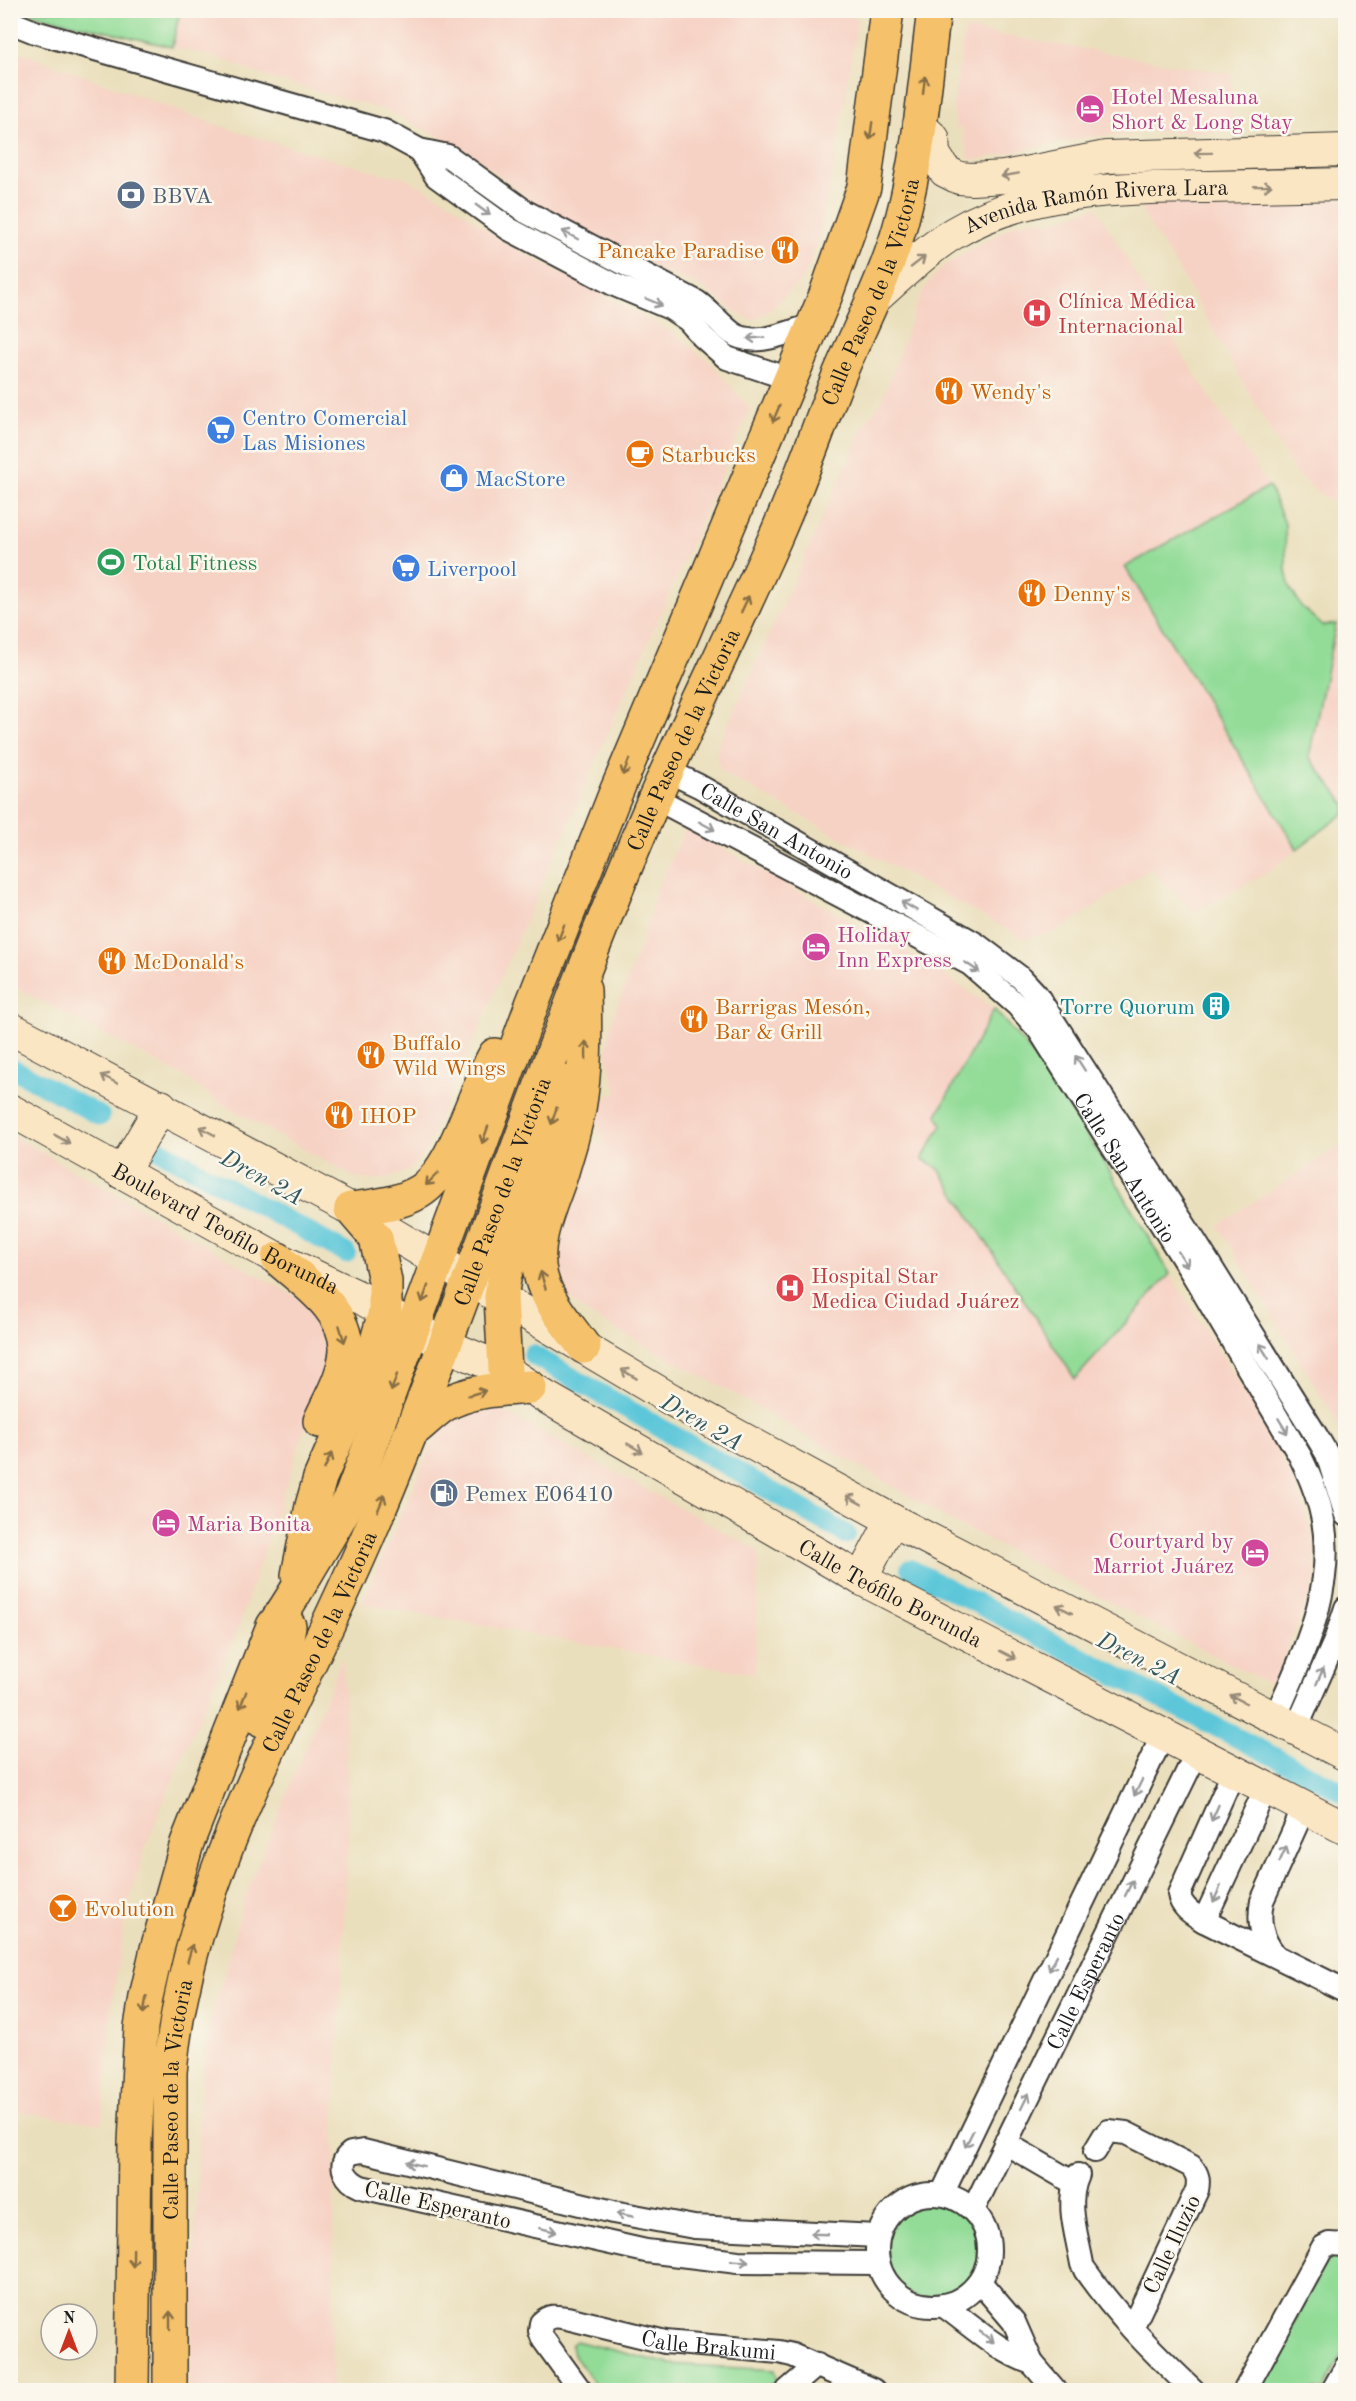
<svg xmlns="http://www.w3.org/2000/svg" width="1356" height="2401" viewBox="0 0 1356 2401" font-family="'Old Standard TT',serif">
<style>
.built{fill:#f6d2c4}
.green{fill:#92dc97;stroke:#577c5a;stroke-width:1.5}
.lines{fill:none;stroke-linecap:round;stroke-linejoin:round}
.canal{stroke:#5dc7d9;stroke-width:20}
.street-casing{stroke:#3b3934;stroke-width:26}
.secondary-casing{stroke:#3b3934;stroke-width:34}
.primary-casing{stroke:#3b3934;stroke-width:36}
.street{stroke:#fff;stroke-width:22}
.secondary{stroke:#fbe6c4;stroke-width:32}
.primary{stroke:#f5c16b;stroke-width:33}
.oneway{stroke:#886e44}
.oneway2{stroke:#978b78}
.oneway3{stroke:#999}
.labels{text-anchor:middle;stroke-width:5;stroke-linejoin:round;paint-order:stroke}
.hotel-label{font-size:22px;fill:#b23c85;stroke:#fbf7ec;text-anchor:start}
.service-label{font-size:22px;fill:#4e5e75;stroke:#fbf7ec;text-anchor:start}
.street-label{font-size:22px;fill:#1c1c1c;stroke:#fbf7ec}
.food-label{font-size:22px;fill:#c56008;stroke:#fbf7ec;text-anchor:start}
.health-label{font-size:22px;fill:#be3a42;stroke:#fbf7ec;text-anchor:start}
.shop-label{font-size:22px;fill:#366cbe;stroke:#fbf7ec;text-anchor:start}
.leisure-label{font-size:22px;fill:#27864d;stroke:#fbf7ec;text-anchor:start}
.culture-label{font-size:22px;fill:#0d838f;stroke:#fbf7ec;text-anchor:end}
.water-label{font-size:24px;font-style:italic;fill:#33585e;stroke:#fbf7ec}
</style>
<rect width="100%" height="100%" fill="#fbf7ec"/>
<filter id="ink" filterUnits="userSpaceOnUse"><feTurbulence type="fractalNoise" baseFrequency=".0167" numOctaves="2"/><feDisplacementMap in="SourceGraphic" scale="12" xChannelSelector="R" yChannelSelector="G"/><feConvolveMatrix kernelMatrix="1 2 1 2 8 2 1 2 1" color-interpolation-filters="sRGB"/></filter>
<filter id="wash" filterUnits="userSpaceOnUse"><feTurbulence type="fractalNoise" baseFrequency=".008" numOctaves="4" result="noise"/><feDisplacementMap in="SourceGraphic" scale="24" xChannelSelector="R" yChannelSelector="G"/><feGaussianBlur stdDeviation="1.35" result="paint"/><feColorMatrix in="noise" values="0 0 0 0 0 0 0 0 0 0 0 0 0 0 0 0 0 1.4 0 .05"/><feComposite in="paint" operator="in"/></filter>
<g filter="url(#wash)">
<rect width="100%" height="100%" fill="#eadfbc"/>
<path class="built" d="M180,10H821L858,18L834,166L819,238L804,278L766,313L753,320L737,313L704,288L660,270L557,220L466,150L388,111L266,77L216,57L172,47Z
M965,29L1232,74V131L1144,132L1087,137L970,161L962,127L956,128L953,107Z
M11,49L232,130L380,173L404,177L451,203L503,242L674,333L713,365L750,409L424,1154L411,1169L393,1177L373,1180L356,1178L220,1103L185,1077L11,985Z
M1345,198V510L1324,497L1295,473L1179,270L1144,216L1142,204L1223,199Z
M1096,207L1194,373L1269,486L1125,567L1297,849L1269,872L1194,912L1151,868L1059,931L1024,939L722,772L717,761V749L866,423L883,399L916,306L928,283L944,266L1017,223L1040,219L1050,223Z
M1345,616V804L1309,757L1336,624Z
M686,828L931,966L994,1009L937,1115L942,1125L923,1159L939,1169L1075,1379L1170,1274L1258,1413L1297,1487L1314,1543L1315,1582L1272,1685L959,1525L749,1402L585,1312L569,1297L557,1264L559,1238L583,1173L590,1143L605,1144L591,1107L600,1098L617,1093L606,1051L613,1018L643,939L657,889Z
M11,1135L309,1304L321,1322L327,1342L325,1368L237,1631L162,1805L144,1852L126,1913L112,2003L102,2124L11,2111Z
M1345,1143V1450L1335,1418L1218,1225Z
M495,1407L759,1551L755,1674L362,1604L441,1424Z
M343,1656L349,1816L335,2112L332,2390H189L200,2108L208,2033L245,1897Z"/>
<path class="green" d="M19,11L180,10V11L172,47Z
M1269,486L1285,524L1286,571L1290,588L1301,606L1323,626L1336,624L1309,757L1345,804V813L1297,849L1125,567Z
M994,1009L1036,1058L1105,1163L1170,1274L1075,1379L939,1169L922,1159L942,1125L937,1115Z
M883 2251a48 48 0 1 1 96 0a48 48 0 1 1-96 0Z
M1333,2257L1345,2263V2347L1324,2390H1260L1325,2262Z
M576,2341L669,2364L775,2370L777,2380L764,2390H599L573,2354L571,2345Z"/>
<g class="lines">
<path class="canal" d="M10,1067L100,1116
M154,1147L346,1253
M533,1355L846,1534
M910,1569L1346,1794"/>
</g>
</g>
<g filter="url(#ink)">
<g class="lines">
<g class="street-casing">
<g id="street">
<path d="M10,22L35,32L384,131L419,150L448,156L526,212L697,302C710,311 719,323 732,333C754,349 790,331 813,325"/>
<path d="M419,150L436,176L509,229L615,285L670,308L688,320L703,337L727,358L790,379"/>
<path id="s1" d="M668,771L699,786L976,944L1021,978L1036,994L1196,1243L1317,1437L1327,1454L1346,1515"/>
<path id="s2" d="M655,798L970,964L1017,1005L1039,1030L1192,1273L1300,1456C1308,1472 1315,1489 1320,1507C1340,1581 1304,1652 1275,1718"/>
<path d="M1296,1729L1335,1641L1346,1608"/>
<path d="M1234,1771L1179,1894C1181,1908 1193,1914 1204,1921L1346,1991"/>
<path d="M1204,1921L1266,1788"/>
<path d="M1274,1954C1261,1937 1258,1922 1262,1901L1304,1808"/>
<path d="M1005,2143L1074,2183"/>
<path d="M1095,2151L1104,2136L1109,2131L1126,2133L1191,2166C1198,2174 1199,2180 1197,2190L1132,2328"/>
<path d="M1078,2175C1065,2203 1077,2235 1082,2264"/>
<circle cx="933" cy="2250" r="56"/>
<path d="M942,2194L1163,1735"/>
<path id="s3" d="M973,2210L1197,1752"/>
<path d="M877,2263L738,2262L646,2251L361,2187C347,2181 335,2165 351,2153L363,2151L613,2212L694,2227L877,2236"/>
<path d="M1085,2270C1116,2315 1154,2353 1193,2390"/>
<path d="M980,2282L1014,2322L1032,2363L1055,2390"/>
<path d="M944,2306C972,2326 999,2352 1032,2363"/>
<path id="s4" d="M580,2390L543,2339L540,2331L541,2323C549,2315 556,2316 567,2318L665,2342L779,2352L792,2355L873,2390"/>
<path d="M788,2390L817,2365"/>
<path d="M1245,2390L1323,2247L1329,2244L1346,2245"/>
<path d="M1333,2390L1346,2367"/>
</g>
</g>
<g class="secondary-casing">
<g id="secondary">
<path d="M919,125L933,138L934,154L945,171L959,178L972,179L1004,177L1106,157L1346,150"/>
<path id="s5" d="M873,300C898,278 926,250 954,233C1029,188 1124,188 1208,187C1254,186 1300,185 1346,184"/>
<path d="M10,1028L351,1209L672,1400L892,1520L1346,1755"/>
<path id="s6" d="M10,1110L278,1259L361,1298L443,1344L505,1370L544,1396L861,1579L1346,1829"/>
<path d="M122,1173L161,1106"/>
<path d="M861,1579L892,1520"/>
</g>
</g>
<g class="primary-casing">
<g id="primary">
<path d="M351,1209C374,1206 399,1204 419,1192C455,1171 473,1092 495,1055"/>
<path d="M278,1259C304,1282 347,1310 346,1350C345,1374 330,1399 320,1421"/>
<path d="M584,1347C568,1325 548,1303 541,1277C532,1243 550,1207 561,1175C568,1153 574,1131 579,1109C586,1069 585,1030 584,990"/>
<path d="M505,1370L501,1297L505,1274L558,1105L561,1081"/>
<path d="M411,1432C422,1424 432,1413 444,1405C470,1390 501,1389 530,1387"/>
<path d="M298,1575L312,1506L320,1478L372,1359L385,1312V1281L376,1238L351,1209"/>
<path d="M262,1720L282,1663L289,1626"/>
<path d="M132,2390L135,2142L141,2027L146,1997L157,1949L187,1843L273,1626C289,1605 301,1582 315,1559C328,1537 341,1517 352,1494L533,1002L614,797L825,297L864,187L887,10"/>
<path id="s7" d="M170,2390V2072C187,1878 294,1710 369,1534C472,1293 549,1041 654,800C693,712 736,626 775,538C799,484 818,428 840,373C862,322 888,273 902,219C920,151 925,80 934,10"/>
</g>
</g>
<use href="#street" class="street"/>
<use href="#secondary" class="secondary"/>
<use href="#primary" class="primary"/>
</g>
<defs><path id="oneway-shaft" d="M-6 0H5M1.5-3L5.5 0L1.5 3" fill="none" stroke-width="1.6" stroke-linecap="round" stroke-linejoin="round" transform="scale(1.5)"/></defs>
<g class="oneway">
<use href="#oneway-shaft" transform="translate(924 85) rotate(-83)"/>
<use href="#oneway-shaft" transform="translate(871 131) rotate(98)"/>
<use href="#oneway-shaft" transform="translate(776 414) rotate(113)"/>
<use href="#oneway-shaft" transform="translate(745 604) rotate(-65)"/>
<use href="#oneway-shaft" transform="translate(626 767) rotate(112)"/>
<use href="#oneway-shaft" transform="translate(561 933) rotate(111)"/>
<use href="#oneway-shaft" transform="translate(586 1050) rotate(-91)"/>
<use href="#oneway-shaft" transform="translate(554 1116) rotate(107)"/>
<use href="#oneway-shaft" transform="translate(485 1135) rotate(110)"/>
<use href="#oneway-shaft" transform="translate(432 1179) rotate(134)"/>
<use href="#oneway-shaft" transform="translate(543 1280) rotate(-106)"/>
<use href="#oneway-shaft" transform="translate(425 1294) rotate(110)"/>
<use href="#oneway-shaft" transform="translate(342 1334) rotate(73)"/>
<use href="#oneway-shaft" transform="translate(394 1383) rotate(109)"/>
<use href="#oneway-shaft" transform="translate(477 1393) rotate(-16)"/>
<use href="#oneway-shaft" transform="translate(328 1461) rotate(-66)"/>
<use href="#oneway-shaft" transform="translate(381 1503) rotate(-68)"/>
<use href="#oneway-shaft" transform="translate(243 1700) rotate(111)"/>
<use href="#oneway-shaft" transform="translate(190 1953) rotate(-74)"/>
<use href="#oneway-shaft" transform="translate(145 2005) rotate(100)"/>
<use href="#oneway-shaft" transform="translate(133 2258) rotate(91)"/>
<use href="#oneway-shaft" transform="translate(170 2320) rotate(-90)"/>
</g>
<g class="oneway2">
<use href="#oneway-shaft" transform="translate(1203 153) rotate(179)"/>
<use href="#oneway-shaft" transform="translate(1010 175) rotate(170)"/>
<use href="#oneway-shaft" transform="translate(1263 186) rotate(-1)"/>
<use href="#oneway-shaft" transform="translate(918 262) rotate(-38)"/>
<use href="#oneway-shaft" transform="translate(109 1079) rotate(-152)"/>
<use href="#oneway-shaft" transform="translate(207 1131) rotate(-152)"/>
<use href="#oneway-shaft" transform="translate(62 1139) rotate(29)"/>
<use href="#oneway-shaft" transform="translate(629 1374) rotate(-149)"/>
<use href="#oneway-shaft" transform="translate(635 1448) rotate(30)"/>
<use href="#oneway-shaft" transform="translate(854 1500) rotate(-151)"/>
<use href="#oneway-shaft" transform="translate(1064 1609) rotate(-153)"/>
<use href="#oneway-shaft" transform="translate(1008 1655) rotate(27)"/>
<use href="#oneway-shaft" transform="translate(1238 1699) rotate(-153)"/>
</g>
<g class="oneway3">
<use href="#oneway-shaft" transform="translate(483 210) rotate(36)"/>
<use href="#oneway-shaft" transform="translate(570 235) rotate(-152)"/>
<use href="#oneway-shaft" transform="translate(654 302) rotate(23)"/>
<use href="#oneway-shaft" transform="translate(756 338) rotate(176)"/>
<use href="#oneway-shaft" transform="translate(707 826) rotate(28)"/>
<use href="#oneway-shaft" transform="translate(909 906) rotate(-150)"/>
<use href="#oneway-shaft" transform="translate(972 967) rotate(34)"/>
<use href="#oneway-shaft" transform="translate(1080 1063) rotate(-123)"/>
<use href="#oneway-shaft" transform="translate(1183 1259) rotate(57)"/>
<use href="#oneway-shaft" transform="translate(1264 1351) rotate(-122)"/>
<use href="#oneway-shaft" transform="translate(1283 1426) rotate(59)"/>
<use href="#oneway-shaft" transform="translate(1320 1676) rotate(-66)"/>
<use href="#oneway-shaft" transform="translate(1138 1788) rotate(116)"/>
<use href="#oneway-shaft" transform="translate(1215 1813) rotate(114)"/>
<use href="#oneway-shaft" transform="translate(1283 1854) rotate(-66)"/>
<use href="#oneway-shaft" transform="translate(1129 1888) rotate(-64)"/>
<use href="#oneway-shaft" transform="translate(1217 1894) rotate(115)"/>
<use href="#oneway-shaft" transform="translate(1053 1963) rotate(116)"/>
<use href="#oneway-shaft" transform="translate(1025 2101) rotate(-64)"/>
<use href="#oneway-shaft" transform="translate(969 2139) rotate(116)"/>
<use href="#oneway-shaft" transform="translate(415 2164) rotate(-167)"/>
<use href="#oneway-shaft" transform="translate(625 2215) rotate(-169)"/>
<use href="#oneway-shaft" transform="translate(548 2230) rotate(13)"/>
<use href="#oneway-shaft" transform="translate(819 2234) rotate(-178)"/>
<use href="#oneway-shaft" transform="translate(740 2261) rotate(2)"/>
<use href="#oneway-shaft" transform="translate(987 2337) rotate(38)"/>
</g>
</g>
<defs>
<g id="hotel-disc" transform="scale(1.5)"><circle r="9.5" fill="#d1479c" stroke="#fbf7ec"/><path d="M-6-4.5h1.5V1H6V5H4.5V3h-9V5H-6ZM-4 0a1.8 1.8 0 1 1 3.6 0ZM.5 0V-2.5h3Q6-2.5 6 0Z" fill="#fff"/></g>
<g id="bank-disc" transform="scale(1.5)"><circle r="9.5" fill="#5c6f8a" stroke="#fbf7ec"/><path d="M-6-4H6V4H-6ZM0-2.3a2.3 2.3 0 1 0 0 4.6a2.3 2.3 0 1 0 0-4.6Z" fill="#fff"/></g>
<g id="restaurant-disc" transform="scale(1.5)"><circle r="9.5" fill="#e8710a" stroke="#fbf7ec"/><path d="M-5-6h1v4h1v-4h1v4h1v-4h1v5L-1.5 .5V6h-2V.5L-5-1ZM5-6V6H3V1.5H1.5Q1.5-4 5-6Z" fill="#fff"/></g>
<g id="hospital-disc" transform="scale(1.5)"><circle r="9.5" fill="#e0444e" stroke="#fbf7ec"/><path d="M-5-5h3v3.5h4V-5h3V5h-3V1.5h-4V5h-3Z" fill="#fff"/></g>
<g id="supermarket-disc" transform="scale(1.5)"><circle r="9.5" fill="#3f7fe0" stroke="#fbf7ec"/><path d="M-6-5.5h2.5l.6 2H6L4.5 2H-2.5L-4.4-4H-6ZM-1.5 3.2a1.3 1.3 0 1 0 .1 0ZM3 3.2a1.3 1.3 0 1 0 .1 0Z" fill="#fff"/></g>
<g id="cafe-disc" transform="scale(1.5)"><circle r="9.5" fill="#e8710a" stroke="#fbf7ec"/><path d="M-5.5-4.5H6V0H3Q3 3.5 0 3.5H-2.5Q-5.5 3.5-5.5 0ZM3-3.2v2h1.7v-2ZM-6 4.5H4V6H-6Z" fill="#fff"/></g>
<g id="shop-disc" transform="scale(1.5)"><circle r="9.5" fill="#3f7fe0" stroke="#fbf7ec"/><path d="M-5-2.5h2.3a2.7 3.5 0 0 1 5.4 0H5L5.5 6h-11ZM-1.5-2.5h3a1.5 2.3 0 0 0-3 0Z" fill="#fff"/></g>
<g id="stadium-disc" transform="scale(1.5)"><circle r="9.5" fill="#2e9e5b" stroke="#fbf7ec"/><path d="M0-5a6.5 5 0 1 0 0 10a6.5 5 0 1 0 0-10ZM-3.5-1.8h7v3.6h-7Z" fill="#fff"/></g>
<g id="building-disc" transform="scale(1.5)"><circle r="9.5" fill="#0f9aa8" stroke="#fbf7ec"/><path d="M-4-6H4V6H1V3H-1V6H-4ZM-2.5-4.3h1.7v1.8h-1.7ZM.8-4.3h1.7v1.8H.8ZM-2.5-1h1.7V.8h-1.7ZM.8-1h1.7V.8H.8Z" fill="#fff"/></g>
<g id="fuel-disc" transform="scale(1.5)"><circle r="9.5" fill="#5c6f8a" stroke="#fbf7ec"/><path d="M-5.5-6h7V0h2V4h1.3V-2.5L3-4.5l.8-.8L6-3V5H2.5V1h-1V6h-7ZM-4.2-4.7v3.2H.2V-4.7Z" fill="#fff"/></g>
<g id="bar-disc" transform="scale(1.5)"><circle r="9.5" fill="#e8710a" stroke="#fbf7ec"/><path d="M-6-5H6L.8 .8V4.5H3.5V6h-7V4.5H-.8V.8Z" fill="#fff"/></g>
</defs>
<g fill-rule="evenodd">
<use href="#hotel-disc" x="1090" y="109"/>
<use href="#bank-disc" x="131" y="195"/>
<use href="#restaurant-disc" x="785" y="250"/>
<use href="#hospital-disc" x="1037" y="313"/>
<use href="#restaurant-disc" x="949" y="391"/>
<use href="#supermarket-disc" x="221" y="430"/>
<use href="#cafe-disc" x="640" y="454"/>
<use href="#shop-disc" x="454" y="478"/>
<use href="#stadium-disc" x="111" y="562"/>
<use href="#supermarket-disc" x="406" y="568"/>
<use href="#restaurant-disc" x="1032" y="593"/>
<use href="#hotel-disc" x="816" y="947"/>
<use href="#restaurant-disc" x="112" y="961"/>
<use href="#building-disc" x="1216" y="1006"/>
<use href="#restaurant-disc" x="694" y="1019"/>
<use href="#restaurant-disc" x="371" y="1055"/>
<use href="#restaurant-disc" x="339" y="1115"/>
<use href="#hospital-disc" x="790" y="1288"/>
<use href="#fuel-disc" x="444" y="1493"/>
<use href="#hotel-disc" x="166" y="1523"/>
<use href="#hotel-disc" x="1255" y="1553"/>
<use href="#bar-disc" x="63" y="1908"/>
</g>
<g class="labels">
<g class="hotel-label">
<text x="1111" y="104">Hotel Mesaluna<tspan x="1111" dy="25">Short &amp; Long Stay</tspan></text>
<text x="837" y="942">Holiday<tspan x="837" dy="25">Inn Express</tspan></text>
<text x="187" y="1531">Maria Bonita</text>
<text x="1234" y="1548" text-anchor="end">Courtyard by<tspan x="1234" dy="25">Marriot Juárez</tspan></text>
</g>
<g class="service-label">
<text x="152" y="203">BBVA</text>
<text x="465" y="1501">Pemex E06410</text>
</g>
<g class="street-label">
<text dy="8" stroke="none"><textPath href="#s5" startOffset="252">Avenida Ramón Rivera Lara</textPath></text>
<text dy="8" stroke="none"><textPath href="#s7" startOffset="2235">Calle Paseo de la Victoria</textPath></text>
<text dy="8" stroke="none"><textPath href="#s7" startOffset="1749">Calle Paseo de la Victoria</textPath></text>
<text dy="8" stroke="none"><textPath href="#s1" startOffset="124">Calle San Antonio</textPath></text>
<text dy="8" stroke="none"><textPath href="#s2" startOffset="614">Calle San Antonio</textPath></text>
<text dy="8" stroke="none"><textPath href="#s7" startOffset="1262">Calle Paseo de la Victoria</textPath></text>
<text dy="8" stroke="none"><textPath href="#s6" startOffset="246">Boulevard Teofilo Borunda</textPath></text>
<text dy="8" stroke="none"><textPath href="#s6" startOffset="1005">Calle Teófilo Borunda</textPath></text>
<text dy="8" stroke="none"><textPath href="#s7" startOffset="776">Calle Paseo de la Victoria</textPath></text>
<text dy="8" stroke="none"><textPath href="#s3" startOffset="255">Calle Esperanto</textPath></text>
<text dy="8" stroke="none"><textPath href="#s7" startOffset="291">Calle Paseo de la Victoria</textPath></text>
<text transform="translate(438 2204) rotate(13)" y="8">Calle Esperanto</text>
<text transform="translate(1171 2244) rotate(-65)" y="8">Calle Iluzio</text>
<text dy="8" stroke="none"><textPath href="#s4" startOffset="252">Calle Brakumi</textPath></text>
</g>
<g class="food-label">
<text x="764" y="258" text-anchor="end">Pancake Paradise</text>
<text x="970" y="399">Wendy's</text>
<text x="661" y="462">Starbucks</text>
<text x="1053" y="601">Denny's</text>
<text x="133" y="969">McDonald's</text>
<text x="715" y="1014">Barrigas Mesón,<tspan x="715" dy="25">Bar &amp; Grill</tspan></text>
<text x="392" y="1050">Buffalo<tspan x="392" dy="25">Wild Wings</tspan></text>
<text x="360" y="1123">IHOP</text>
<text x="84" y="1916">Evolution</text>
</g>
<g class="health-label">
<text x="1058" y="308">Clínica Médica<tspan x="1058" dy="25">Internacional</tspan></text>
<text x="811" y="1283">Hospital Star<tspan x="811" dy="25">Medica Ciudad Juárez</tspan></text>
</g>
<g class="shop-label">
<text x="242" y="425">Centro Comercial<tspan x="242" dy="25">Las Misiones</tspan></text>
<text x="475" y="486">MacStore</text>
<text x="427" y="576">Liverpool</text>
</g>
<g class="leisure-label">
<text x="132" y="570">Total Fitness</text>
</g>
<g class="culture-label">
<text x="1195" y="1014">Torre Quorum</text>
</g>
<g class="water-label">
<text transform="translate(262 1177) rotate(29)" y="8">Dren 2A</text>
<text transform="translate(702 1422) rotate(30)" y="8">Dren 2A</text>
<text transform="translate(1139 1658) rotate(27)" y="8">Dren 2A</text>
</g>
</g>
<rect width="1356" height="2401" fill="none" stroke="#fbf7ec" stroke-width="36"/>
<g transform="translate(69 2332)"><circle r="28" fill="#fbf7ec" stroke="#a29f99" stroke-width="1.5"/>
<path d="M0-4.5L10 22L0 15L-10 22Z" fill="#c8321e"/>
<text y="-9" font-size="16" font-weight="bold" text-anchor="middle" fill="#1c1c1c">N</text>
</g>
</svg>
